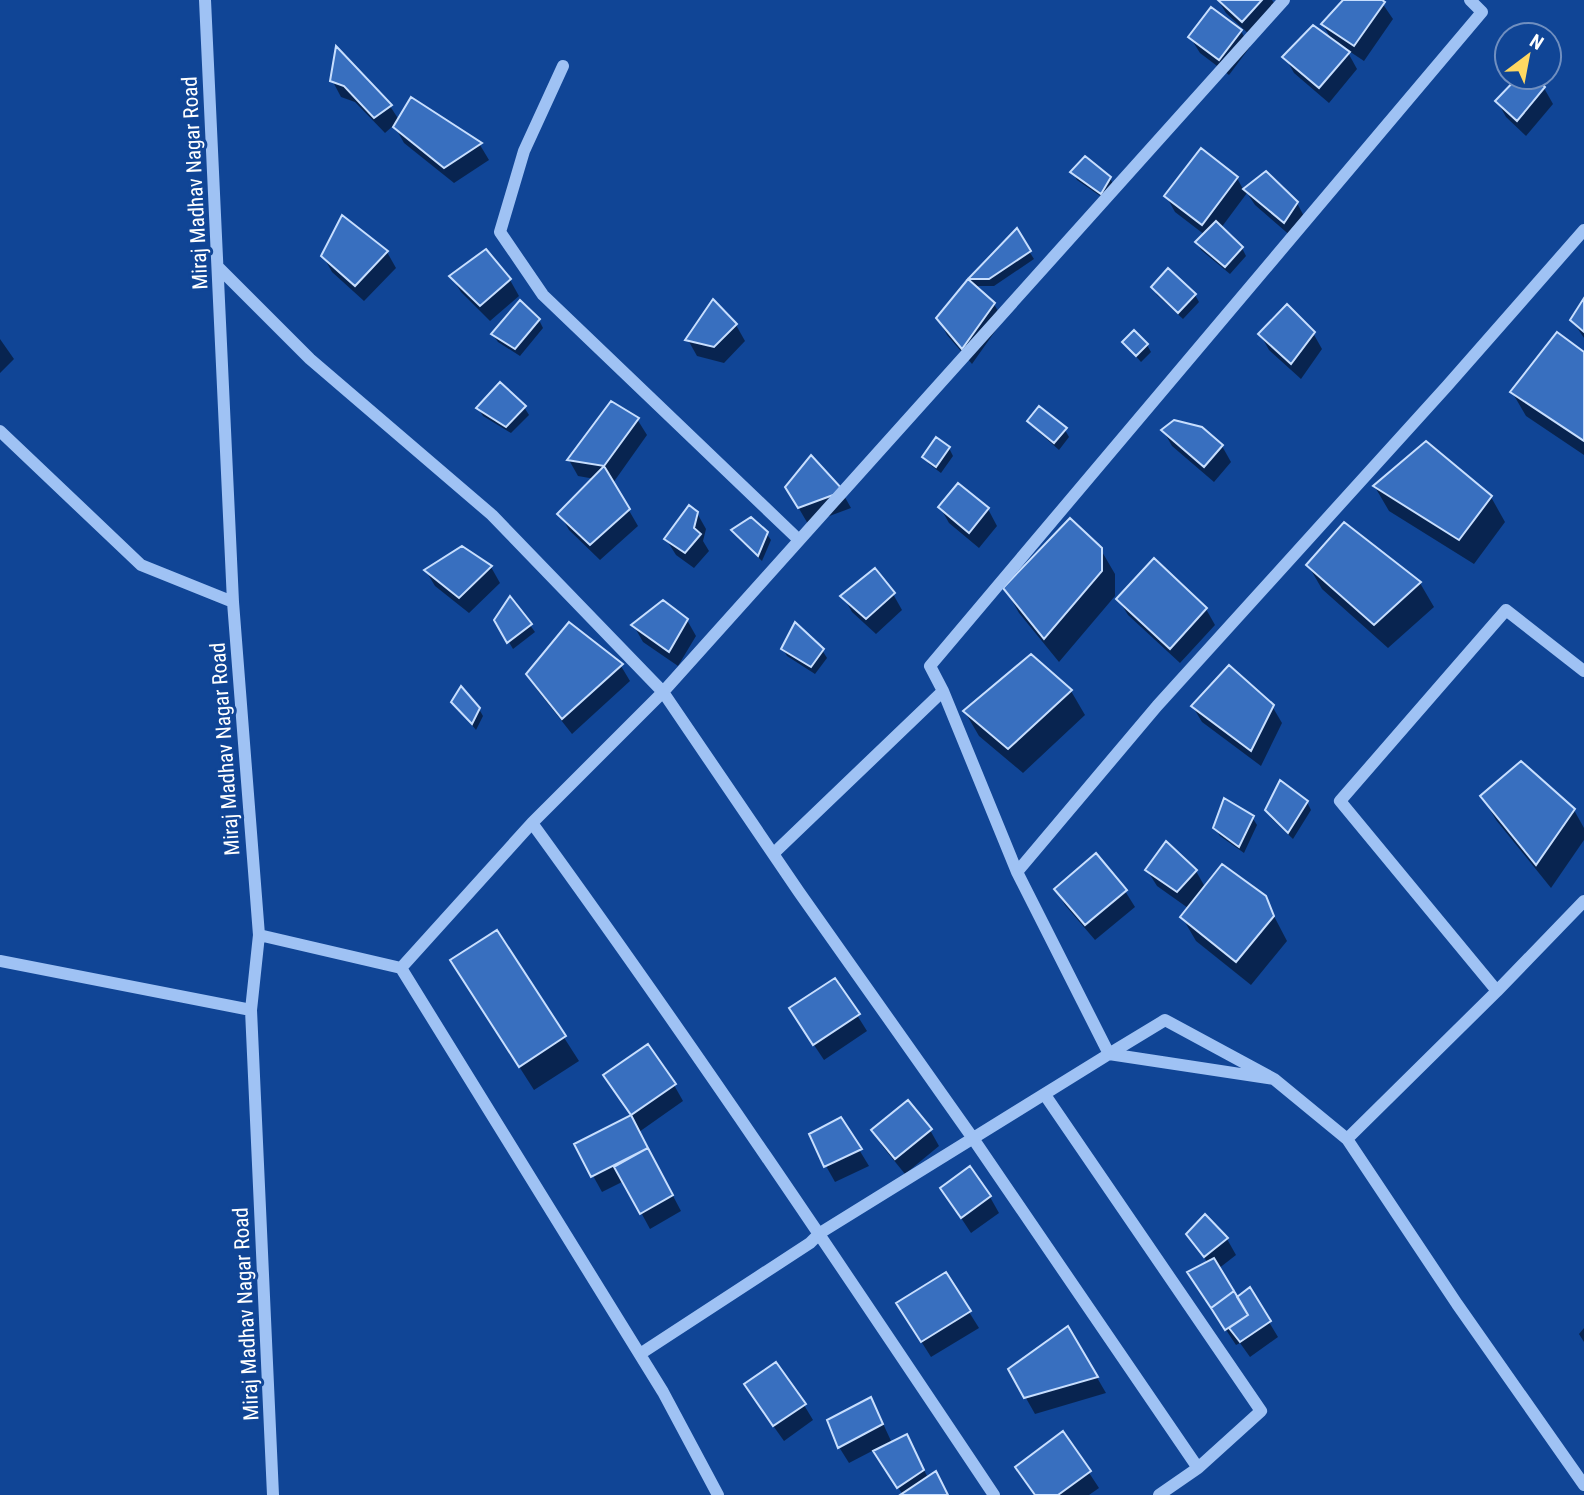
<svg xmlns="http://www.w3.org/2000/svg" width="1584" height="1495" viewBox="0 0 1584 1495" font-family="'Roboto Condensed',sans-serif">
<style>
.shadow{fill:#0007}
.building{fill:#386fbf;stroke:#c7defe;stroke-width:2}
.lines{fill:none;stroke-linecap:round;stroke-linejoin:round}
.minor{stroke:#9fc2f4;stroke-width:12}
.labels{text-anchor:middle;stroke-width:6;stroke-linejoin:round;paint-order:stroke}
.street-label{font-size:21px;fill:#fff;stroke:#104596}
</style>
<rect width="100%" height="100%" fill="#104596"/>
<path class="shadow" d="M1218,0H1272L1278,9L1252,37L1226,13Z
M1346,0H1380L1393,19L1364,61L1346,49L1357,69L1329,103L1294,73L1285,57L1333,42L1323,25Z
M1241,31L1250,47L1229,75L1200,53L1190,37Z
M1520,77H1534L1544,88L1553,104L1526,136L1506,117L1497,101Z
M332,80L390,106L399,120L412,100L480,145L489,160L454,183L404,143L394,125L385,133L355,102L341,97Z
M1201,151L1237,178L1244,191L1265,174L1297,203L1306,220L1293,238L1255,205L1247,193L1221,228L1242,248L1246,256L1230,274L1201,250L1197,242L1205,235L1175,212L1166,196Z
M1073,172L1110,178L1114,186L1106,200L1077,180Z
M1016,231L1034,259L994,286H974L994,304L1003,320L972,364L947,335L938,318L969,280Z
M387,252L396,268L364,301L332,272L323,256Z
M1168,270L1195,295L1199,302L1183,319L1157,295L1153,287Z
M451,276L510,280L519,296L490,321L461,292Z
M714,301L736,325L745,341L724,363L697,356L688,340Z
M1584,302V338L1572,320Z
M520,303L539,320L543,328L520,356L498,342L493,335Z
M1313,333L1322,349L1301,379L1269,350L1260,334Z
M0,339L14,359L0,373Z
M1124,343L1147,345L1151,352L1141,362Z
M1584,354V455L1526,416L1512,392Z
M524,407L529,415L511,433L483,416L478,408Z
M637,419L647,435L613,483L638,526L600,560L569,530L560,514L595,479L578,476L569,460Z
M1029,421L1065,430L1069,437L1059,450L1034,428Z
M1201,428L1222,446L1231,462L1214,482L1172,446L1163,430Z
M1426,443L1491,497L1505,522L1474,564L1389,511L1375,487Z
M949,448L953,456L941,473L929,464L924,457Z
M958,485L988,509L997,526L979,548L949,523L940,507Z
M787,488L842,492L851,508L808,524Z
M697,513L706,529L703,541L709,551L694,568L676,555L666,539Z
M734,531L766,533L771,540L762,561L738,538Z
M462,548L491,567L500,583L469,613L435,586L426,571Z
M1101,550L1115,574V596L1059,662L1019,613L1005,588Z
M1308,565L1420,583L1434,607L1388,648L1322,589Z
M893,594L902,610L876,634L852,612L843,596Z
M511,599L535,632L513,649L496,620Z
M1118,599L1206,609L1215,625L1180,663L1128,615Z
M687,620L696,636L678,666L643,642L634,626Z
M569,624L621,666L630,681L572,734L538,691L528,675Z
M783,649L822,650L827,658L815,674L787,656Z
M1071,691L1085,715L1023,773L979,736L965,712Z
M453,702L479,709L483,716L476,730Z
M1272,706L1282,723L1261,766L1202,722L1193,707Z
M1482,796L1574,810L1584,828V840L1551,888L1496,820Z
M1307,802L1311,810L1293,839L1271,818L1267,810Z
M1252,817L1257,825L1244,853L1220,836L1215,828Z
M1147,870L1196,871L1205,887L1264,897L1287,941L1251,985L1196,941L1182,917L1188,908L1157,886Z
M1056,889L1125,891L1135,907L1095,940L1065,905Z
M497,933L579,1061L534,1090L467,985Z
M835,980L867,1031L824,1060L800,1024Z
M605,1076L674,1085L683,1101L639,1132L681,1211L650,1229L624,1181L602,1192L576,1145L632,1117Z
M841,1120L869,1166L835,1182L826,1166Z
M930,1130L939,1146L905,1174L883,1147L873,1131Z
M942,1189L990,1197L999,1213L971,1233Z
M1188,1234L1227,1239L1236,1255L1218,1269L1237,1300L1269,1322L1278,1337L1250,1357L1240,1343L1236,1345L1199,1289L1208,1263Z
M969,1312L979,1328L931,1357L907,1319Z
M1068,1328L1106,1393L1035,1414L1010,1370Z
M1584,1328V1342L1579,1334Z
M755,1400L804,1405L813,1420L784,1441Z
M879,1415L892,1443L915,1452L928,1478L947,1495H903L874,1450L849,1463L839,1447Z
M1063,1433L1099,1488L1089,1495H1034L1017,1468Z"/>
<path class="building" d="M1218,0H1262L1242,22Z
M1343,0H1382L1385,2L1354,46L1321,24Z
M1211,7L1242,30L1219,60L1188,37Z
M1313,25L1350,52L1319,88L1282,57Z
M336,46L392,105L374,118L344,86L330,81Z
M1518,77H1536L1545,87L1517,121L1495,101Z
M411,97L482,143L444,168L393,127Z
M1201,148L1238,177L1202,225L1164,196Z
M1085,156L1111,177L1101,194L1070,172Z
M1266,171L1298,202L1284,223L1243,189Z
M342,215L388,251L355,286L321,256Z
M1216,221L1243,247L1225,267L1195,242Z
M1017,228L1031,251L989,279H968Z
M486,249L511,279L480,306L449,276Z
M1168,268L1196,294L1178,313L1151,287Z
M968,279L995,303L962,349L936,318Z
M1584,298V332L1570,320Z
M713,299L737,324L714,347L685,340Z
M520,300L540,319L515,349L491,334Z
M1287,304L1315,332L1291,364L1258,334Z
M1134,330L1148,344L1136,356L1122,342Z
M1557,332L1584,352V441L1510,392Z
M500,382L526,406L506,427L476,408Z
M611,401L639,418L604,466L567,460Z
M1039,406L1067,428L1054,443L1027,421Z
M1174,420L1202,427L1223,445L1204,467L1161,430Z
M936,437L950,447L936,467L922,457Z
M1426,441L1492,496L1459,540L1373,486Z
M811,455L844,491L798,508L785,487Z
M604,466L630,509L590,545L557,514Z
M958,483L989,508L969,533L938,507Z
M689,505L698,512L694,528L701,534L685,553L664,539Z
M751,517L768,532L758,556L731,530Z
M1070,518L1102,548V571L1044,639L1003,588Z
M1344,522L1421,582L1374,625L1306,565Z
M462,546L492,566L459,598L424,570Z
M1154,558L1207,608L1170,649L1116,599Z
M875,568L895,593L866,619L840,596Z
M510,596L532,624L507,643L494,620Z
M663,600L688,619L669,652L631,625Z
M569,622L623,664L562,719L526,674Z
M795,622L824,649L811,667L781,649Z
M1031,654L1072,690L1008,749L963,711Z
M1229,665L1274,705L1251,751L1191,706Z
M461,686L480,708L472,724L451,702Z
M1521,761L1575,809L1536,865L1480,796Z
M1280,780L1308,801L1288,833L1265,810Z
M1224,798L1254,816L1239,847L1213,828Z
M1166,841L1197,870L1177,892L1145,870Z
M1096,853L1127,890L1085,925L1054,889Z
M1222,864L1266,896L1274,916L1236,962L1180,917Z
M497,930L566,1036L519,1067L450,960Z
M835,978L860,1014L813,1045L789,1008Z
M648,1044L676,1084L631,1115L603,1075Z
M908,1100L932,1129L895,1159L871,1130Z
M631,1115L648,1148L591,1177L574,1144Z
M841,1117L862,1149L824,1167L809,1134Z
M648,1148L673,1195L640,1214L614,1167Z
M970,1166L991,1196L961,1218L940,1188Z
M1205,1214L1228,1238L1204,1257L1186,1234Z
M1214,1258L1234,1291L1211,1308L1187,1272Z
M946,1272L971,1311L921,1342L896,1303Z
M1250,1287L1271,1321L1240,1342L1229,1328L1248,1315L1237,1297Z
M1234,1291L1248,1315L1225,1330L1211,1308Z
M1068,1326L1098,1377L1024,1398L1008,1369Z
M776,1362L806,1404L773,1426L744,1384Z
M871,1397L883,1424L838,1448L827,1420Z
M1063,1431L1091,1471L1058,1495H1035L1015,1467Z
M907,1434L924,1470L897,1488L873,1451Z
M936,1471L948,1495H900Z"/>
<g class="lines">
<path class="minor" d="M205,0L233,602L259,935L251,1010L273,1495
M563,66L524,151L500,232L543,295L799,540
M218,267L310,359L492,515L663,692L532,823L401,968L259,935
M0,431L141,565L233,602
M532,823C692,1043 843,1269 994,1495
M774,853L943,691
M1017,872L943,691L930,666L1482,12L1470,0
M0,961L251,1010
M401,968L663,1392L718,1495
M1497,991L1340,801L1506,610L1584,671
M1274,1079L1109,1054L1165,1020L1274,1079L1347,1139L1457,1304L1584,1485
M1045,1095L1261,1411L1198,1468
M1347,1139L1497,991L1584,901
M640,1354L810,1243L820,1233L1109,1054L1017,872L1157,706L1447,386L1584,230
M1159,1495L1198,1468L972,1137L799,892L663,692L1284,0"/>
</g>
<g class="labels">
<g class="street-label">
<text transform="translate(195 183) rotate(-93)" y="7">Miraj Madhav Nagar Road</text>
<text transform="translate(225 749) rotate(-94)" y="7">Miraj Madhav Nagar Road</text>
<text transform="translate(246 1314) rotate(-93)" y="7">Miraj Madhav Nagar Road</text>
</g>
</g>
<g transform="translate(1528 56) rotate(32)"><circle r="33" fill="#104596" stroke="#708fc0" stroke-width="2"/>
<path d="M0-5L12 26L0 18L-12 26Z" fill="#ffd862"/>
<text y="-10" font-size="19" font-weight="bold" text-anchor="middle" fill="#ffffff">N</text>
</g>
</svg>
